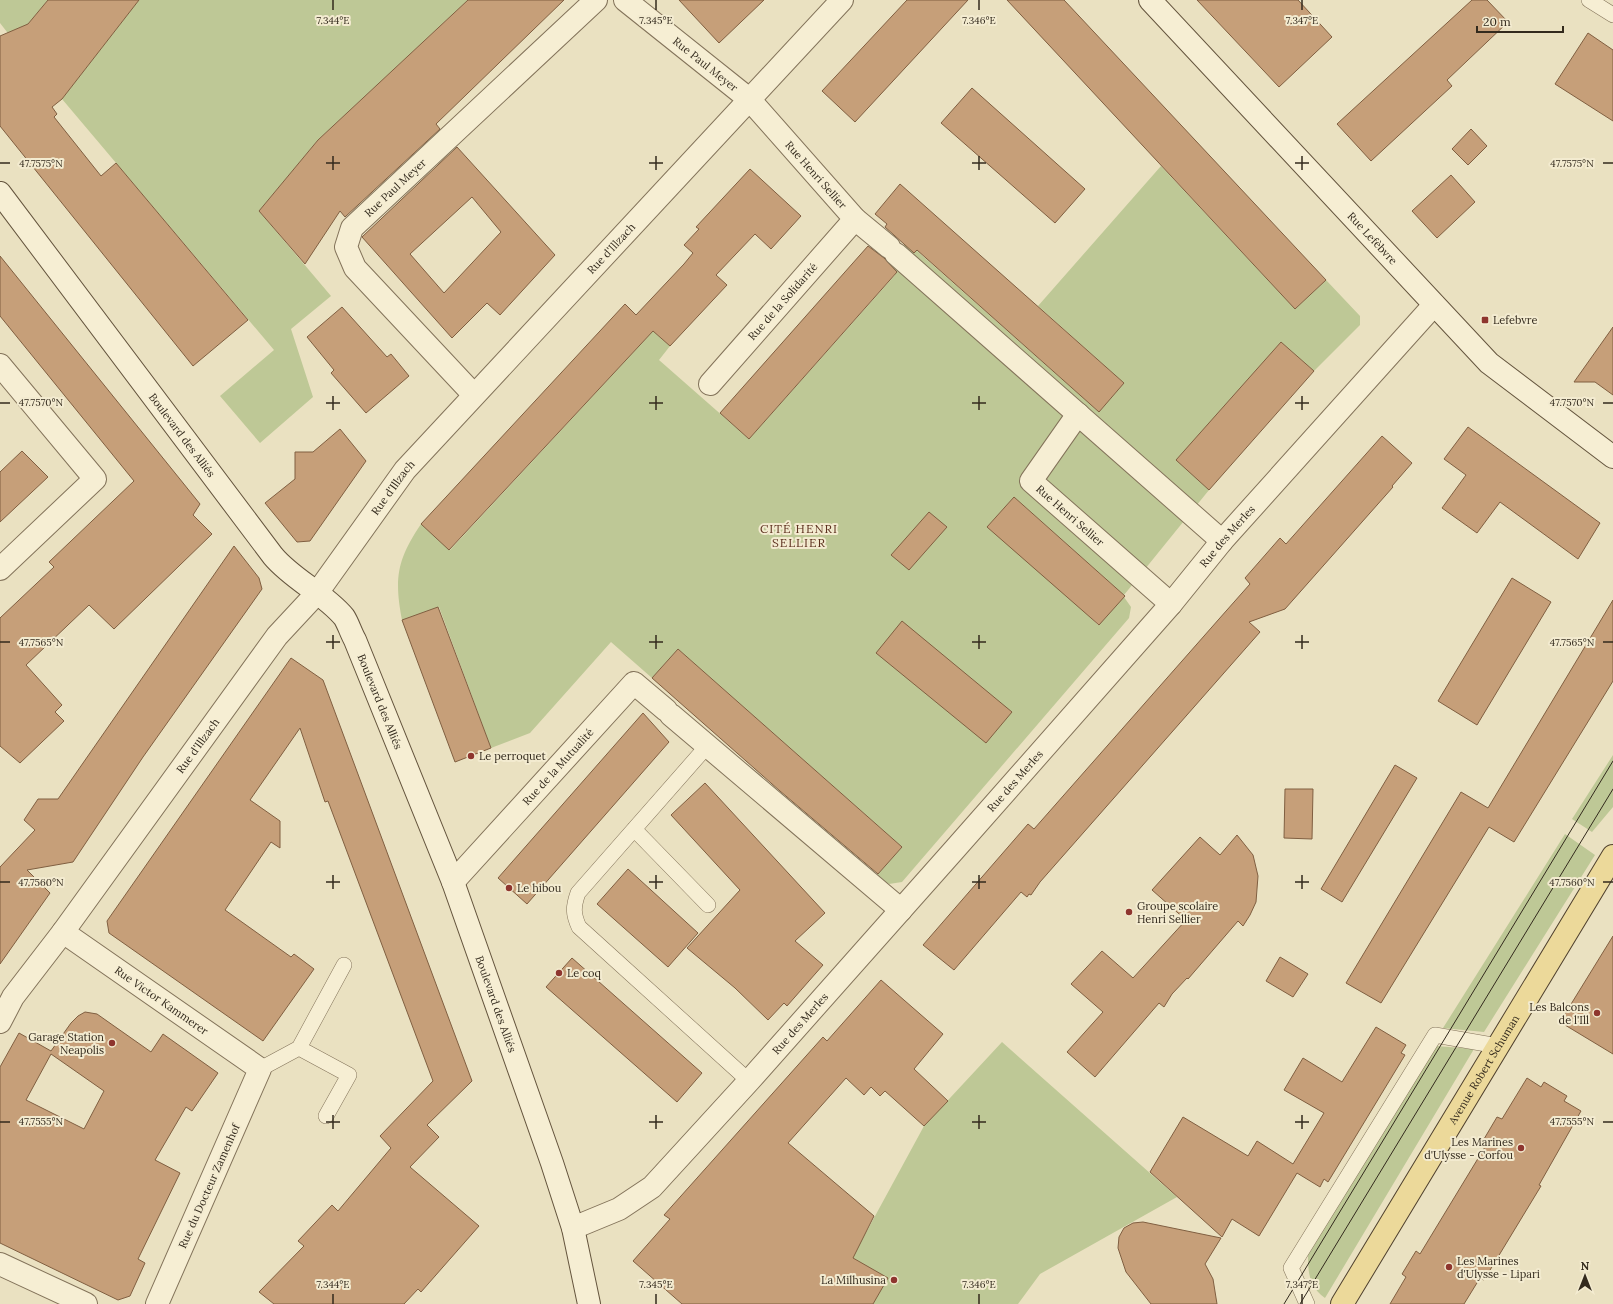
<svg xmlns="http://www.w3.org/2000/svg" width="1613" height="1304" viewBox="0 0 1613 1304" font-family="Lora,serif">
<style>
.green{fill:#bec896}
.building{fill:#c69f79;stroke:#805f41;fill-rule:evenodd}
.lines{fill:none;stroke-linecap:round;stroke-linejoin:round}
.service-casing{stroke:#83735a;stroke-width:16}
.minor-casing{stroke:#83735a;stroke-width:24}
.secondary-casing{stroke:#64543d;stroke-width:24}
.primary-casing{stroke:#50412e;stroke-width:24}
.service{stroke:#f6eed3;stroke-width:15}
.minor{stroke:#f6eed3;stroke-width:22}
.secondary{stroke:#f6eed3;stroke-width:22}
.primary{stroke:#ecd99a;stroke-width:22}
.tram{stroke:#332a1d;stroke-width:1}
.ticks{fill:none;stroke:#332a1d;stroke-width:1.5}
.poi-dot{fill:#8e352e;stroke:#f3ebd0;stroke-width:1.5}
.labels{text-anchor:middle;stroke-width:4;stroke-linejoin:round;paint-order:stroke}
.street-label{font-size:11px;fill:#332a1d;stroke:#f3ebd0}
.poi-label{font-size:11px;fill:#332a1d;stroke:#f3ebd0;text-anchor:start}
.neighbourhood-label{font-size:12px;letter-spacing:1px;fill:#5d311f;stroke:#f3ebd0}
.ticks-label{font-size:10px;text-anchor:middle;fill:#332a1d;stroke:#f3ebd0;stroke-width:4;stroke-linejoin:round;paint-order:stroke}
</style>
<rect width="100%" height="100%" fill="#eae1c1"/>
<path class="green" d="M0,0H48L14,41L0,23Z
M139,0H468L318,140L259,211L331,296L291,329L313,397L260,443L220,396L274,350L62,99Z
M1161,166L1295,309L1326,280L1360,316V325L1314,371L1281,342L1177,460L1209,490L1124,595L1014,497L988,526L1045,573L1098,625L1124,597L1131,607L1129,618L902,882L889,884L876,876L902,847L678,649L652,678L611,642L530,733L491,748L439,607L402,620C394,578 397,560 421,524L450,550L653,331L670,346L659,360L749,439L895,275L886,266L907,242L1099,412L1124,383L1038,306Z
M1613,755V807L1592,832L1572,819Z
M1565,834L1595,855L1484,1032L1443,1028Z
M1002,1042L1177,1197L1040,1274L1018,1304H822L868,1229L924,1126Z
M1436,1046L1474,1049L1325,1298C1308,1286 1308,1271 1308,1252Z"/>
<path class="building" d="M48,0H139L62,99L52,107L57,114L54,117L101,176L116,163L248,320L193,366L0,126V36L28,24Z
M468,0H564L436,124L440,129L345,217L340,211L305,264L259,211L318,140Z
M679,0H764L719,43Z
M907,0H968L855,122L822,91Z
M1007,0H1064L1326,280L1295,309Z
M1197,0H1298L1332,37L1279,87Z
M1472,0H1487L1508,22L1447,80L1452,86L1371,161L1337,124Z
M1588,33L1613,50V121L1555,84Z
M972,88L1085,189L1055,223L941,123Z
M1471,129L1487,146L1468,165L1452,149Z
M457,147L555,255L500,315L487,303L452,338L362,237ZM472,197L501,232L444,293L410,254Z
M750,169L801,216L771,249L755,234L716,275L727,285L670,346L653,331L449,550L421,524L625,304L636,315L684,264L693,253L684,245L699,229L696,227Z
M1451,175L1475,202L1437,238L1412,211Z
M900,184L1124,383L1099,412L917,250L914,253L885,227L887,224L875,214Z
M868,246L884,258L897,272L749,439L720,413Z
M0,256L200,504L193,515L212,534L114,629L89,605L26,665L62,705L55,712L64,721L20,763L0,746V618L54,567L49,562L134,481L0,316Z
M342,307L387,357L391,354L409,376L366,413L331,373L334,370L307,337Z
M1613,327V395L1595,382H1574Z
M1281,342L1314,371L1209,490L1176,460Z
M1468,427L1600,523L1578,559L1500,502L1477,533L1442,508L1466,475L1444,459Z
M340,429L366,461L310,541L297,542L265,503L295,479V452H313Z
M1382,436L1412,463L1392,486L1393,487L1285,609L1249,622L1260,632L1040,882L1031,895L1029,894L1027,897L1021,892L954,970L923,945L1028,824L1034,829L1219,619L1250,584L1245,578L1280,538L1286,544Z
M22,451L48,477L0,522V472Z
M1014,497L1125,596L1099,625L987,527Z
M929,512L947,527L909,570L891,555Z
M234,546L259,578L262,589L143,757L73,862L27,870L50,893L0,964V867L35,830L24,820L38,799H58Z
M1512,578L1551,602L1477,725L1438,701Z
M1613,600V681L1514,842L1489,827L1381,1003L1346,983L1461,792L1488,808Z
M438,607L491,748L455,762L402,620Z
M902,621L1012,712L986,743L876,653Z
M678,649L902,847L878,874L780,791L652,678Z
M291,658L323,680L472,1081L427,1125L439,1137L410,1167L479,1226L421,1292L418,1289L404,1304H274L259,1292L304,1246L298,1241L332,1205L338,1211L391,1148L380,1136L433,1081L328,801L325,802L300,728L250,800L280,821V848L271,842L225,910L291,957L294,954L314,969L263,1041L109,933L107,921Z
M643,713L669,742L527,904L498,878Z
M1395,765L1417,778L1342,902L1321,889Z
M705,783L825,913L795,941L823,965L787,1006L784,1003L768,1020L735,988L687,948L740,890L671,815Z
M1285,789H1313L1312,839L1284,838Z
M1237,835L1253,855L1258,876L1256,902L1250,915L1243,926L1238,921L1188,979L1187,978L1172,994L1164,1007L1159,1003L1095,1077L1067,1052L1103,1012L1071,984L1102,951L1133,978L1186,920L1152,890L1200,837L1220,855Z
M628,869L698,933L668,967L597,904Z
M1613,936V1054L1560,1022Z
M1280,957L1308,974L1293,997L1266,981Z
M572,958L702,1073L677,1102L546,987Z
M881,980L943,1034L914,1069L948,1101L924,1126L885,1091L880,1096L871,1087L864,1095L846,1078L788,1143L874,1216L853,1258L888,1278L873,1304H682L633,1261L670,1219L664,1215L823,1037L827,1041Z
M85,1012L97,1014L151,1052L163,1034L218,1073L192,1111L186,1107L155,1160L180,1173L138,1259L145,1263L130,1296L118,1300L0,1243V1067L19,1033L51,1051L71,1023L78,1016ZM51,1054L104,1091L84,1129L26,1100Z
M1376,1027L1406,1045L1401,1053L1405,1055L1328,1182L1324,1179L1320,1187L1297,1173L1259,1236L1232,1219L1222,1237L1150,1172L1183,1117L1248,1156L1257,1141L1293,1164L1324,1113L1284,1090L1303,1058L1342,1082Z
M1527,1078L1541,1087L1544,1082L1567,1096L1564,1101L1581,1111L1539,1185L1541,1186L1484,1280L1480,1278L1464,1304H1390L1406,1277L1402,1274L1416,1251L1420,1254L1488,1142L1484,1139L1497,1117L1502,1119Z
M1143,1222L1221,1238L1205,1264L1213,1279L1217,1304H1151L1126,1272L1118,1248L1119,1237L1124,1228L1133,1223Z"/>
<g class="lines">
<g class="service-casing">
<path id="service" d="M1589,0L1613,15
M708,745L578,893C573,907 573,914 579,927L749,1081
M634,829L708,905
M299,1048L349,1075L326,1116
M260,1069L299,1048L344,965
M1307,1304L1291,1268L1435,1035L1498,1046"/>
</g>
<g class="minor-casing">
<g id="minor">
<path id="s1" d="M625,0L749,99L855,219L889,247"/>
<path d="M896,254L1222,541"/>
<path d="M0,365L95,479L0,569"/>
<path id="s2" d="M710,384L855,219"/>
<path id="s3" d="M474,395L355,268L346,247L352,228L596,0"/>
<path id="s4" d="M1078,414L1031,481L1171,604"/>
<path d="M671,715L901,910"/>
<path id="s5" d="M453,882L634,683L666,710"/>
<path id="s6" d="M63,932L260,1069L157,1304"/>
<path id="s7" d="M0,1022L13,997L63,932L277,636L317,593L405,470L842,0"/>
<path id="s8" d="M573,1228L619,1209L652,1187L749,1081L955,849L1171,604L1222,541L1434,305"/>
<path d="M0,1264L86,1304"/>
</g>
</g>
<g class="secondary-casing">
<g id="secondary">
<path id="s9" d="M1150,0L1489,363L1613,457"/>
<path id="s10" d="M0,193L273,556C293,580 324,593 344,617C348,623 351,633 355,640L453,882L552,1163L573,1228L589,1304"/>
</g>
</g>
<g class="primary-casing">
<g id="primary">
<path id="s11" d="M1342,1304L1613,856"/>
</g>
</g>
<use href="#service" class="service"/>
<use href="#minor" class="minor"/>
<use href="#secondary" class="secondary"/>
<use href="#primary" class="primary"/>
<path class="tram" d="M1284,1304L1613,761
M1300,1304L1613,789"/>
</g>
<path class="ticks" d="M333,0V10M656,0V10M979,0V10M1302,0V10M333,156V170M656,156V170M979,156V170M1302,156V170M0,163H10M326,163H340M649,163H663M972,163H986M1295,163H1309M1603,163H1613M333,396V410M656,396V410M979,396V410M1302,396V410M0,403H10M326,403H340M649,403H663M972,403H986M1295,403H1309M1603,403H1613M333,635V649M656,635V649M979,635V649M1302,635V649M0,642H10M326,642H340M649,642H663M972,642H986M1295,642H1309M1603,642H1613M333,875V889M656,875V889M979,875V889M1302,875V889M0,882H10M326,882H340M649,882H663M972,882H986M1295,882H1309M1603,882H1613M333,1115V1129M656,1115V1129M979,1115V1129M1302,1115V1129M0,1122H10M326,1122H340M649,1122H663M972,1122H986M1295,1122H1309M1603,1122H1613M333,1294V1304M656,1294V1304M979,1294V1304M1302,1294V1304"/>
<g class="poi-dot">
<rect x="1481" y="316" width="8" height="8" rx="2"/>
<circle cx="471" cy="756" r="4"/>
<circle cx="509" cy="888" r="4"/>
<circle cx="1129" cy="912" r="4"/>
<circle cx="559" cy="973" r="4"/>
<circle cx="1597" cy="1013" r="4"/>
<circle cx="112" cy="1043" r="4"/>
<circle cx="1521" cy="1148" r="4"/>
<circle cx="1449" cy="1267" r="4"/>
<circle cx="894" cy="1280" r="4"/>
</g>
<g class="labels">
<g class="street-label">
<text dy="4" stroke="none"><textPath href="#s1" startOffset="103">Rue Paul Meyer</textPath></text>
<text dy="4" stroke="none"><textPath href="#s1" startOffset="260">Rue Henri Sellier</textPath></text>
<text dy="4" stroke="none"><textPath href="#s3" startOffset="276">Rue Paul Meyer</textPath></text>
<text dy="4" stroke="none"><textPath href="#s9" startOffset="326">Rue Lefèbvre</textPath></text>
<text dy="4" stroke="none"><textPath href="#s7" startOffset="988">Rue d'Illzach</textPath></text>
<text dy="4" stroke="none"><textPath href="#s2" startOffset="110">Rue de la Solidarité</textPath></text>
<text dy="4" stroke="none"><textPath href="#s10" startOffset="303">Boulevard des Alliés</textPath></text>
<text dy="4" stroke="none"><textPath href="#s7" startOffset="664">Rue d'Illzach</textPath></text>
<text dy="4" stroke="none"><textPath href="#s4" startOffset="134">Rue Henri Sellier</textPath></text>
<text dy="4" stroke="none"><textPath href="#s8" startOffset="958">Rue des Merles</textPath></text>
<text dy="4" stroke="none"><textPath href="#s10" startOffset="640">Boulevard des Alliés</textPath></text>
<text dy="4" stroke="none"><textPath href="#s7" startOffset="340">Rue d'Illzach</textPath></text>
<text dy="4" stroke="none"><textPath href="#s5" startOffset="156">Rue de la Mutualité</textPath></text>
<text dy="4" stroke="none"><textPath href="#s8" startOffset="634">Rue des Merles</textPath></text>
<text dy="4" stroke="none"><textPath href="#s6" startOffset="120">Rue Victor Kammerer</textPath></text>
<text dy="4" stroke="none"><textPath href="#s10" startOffset="964">Boulevard des Alliés</textPath></text>
<text dy="4" stroke="none"><textPath href="#s8" startOffset="310">Rue des Merles</textPath></text>
<text dy="4" stroke="none"><textPath href="#s11" startOffset="274">Avenue Robert Schuman</textPath></text>
<text transform="translate(209 1186) rotate(-66)" y="4">Rue du Docteur Zamenhof</text>
</g>
<g class="poi-label">
<text x="1493" y="324">Lefebvre</text>
<text x="479" y="760">Le perroquet</text>
<text x="517" y="892">Le hibou</text>
<text x="1137" y="910">Groupe scolaire<tspan x="1137" dy="13">Henri Sellier</tspan></text>
<text x="567" y="977">Le coq</text>
<text x="1589" y="1011" text-anchor="end">Les Balcons<tspan x="1589" dy="13">de l'Ill</tspan></text>
<text x="104" y="1041" text-anchor="end">Garage Station<tspan x="104" dy="13">Neapolis</tspan></text>
<text x="1513" y="1146" text-anchor="end">Les Marines<tspan x="1513" dy="13">d'Ulysse - Corfou</tspan></text>
<text x="1457" y="1265">Les Marines<tspan x="1457" dy="13">d'Ulysse - Lipari</tspan></text>
<text x="886" y="1284" text-anchor="end">La Milhusina</text>
</g>
<g class="neighbourhood-label">
<text x="799" y="533">CITÉ HENRI<tspan x="799" dy="14">SELLIER</tspan></text>
</g>
</g>
<g class="ticks-label">
<text x="333" y="24">7.344°E</text>
<text x="656" y="24">7.345°E</text>
<text x="979" y="24">7.346°E</text>
<text x="1302" y="24">7.347°E</text>
<text x="41" y="167">47.7575°N</text>
<text x="1572" y="167">47.7575°N</text>
<text x="41" y="406">47.7570°N</text>
<text x="1572" y="406">47.7570°N</text>
<text x="41" y="646">47.7565°N</text>
<text x="1572" y="646">47.7565°N</text>
<text x="41" y="886">47.7560°N</text>
<text x="1572" y="886">47.7560°N</text>
<text x="41" y="1125">47.7555°N</text>
<text x="1572" y="1125">47.7555°N</text>
<text x="333" y="1288">7.344°E</text>
<text x="656" y="1288">7.345°E</text>
<text x="979" y="1288">7.346°E</text>
<text x="1302" y="1288">7.347°E</text>
</g>
<g transform="translate(1585 1276)" stroke="#f3ebd0" stroke-width="3" paint-order="stroke">
<path d="M0-3L7 15L0 10L-7 15Z" fill="#332a1d"/>
<text y="-6" font-size="11" font-weight="bold" text-anchor="middle" fill="#332a1d">N</text>
</g>
<path d="M1477 26v6h86v-6" fill="none" stroke="#332a1d" stroke-width="2"/>
<text x="1483" y="26" font-size="12" fill="#332a1d" stroke="#f3ebd0" stroke-width="3" paint-order="stroke">20 m</text>
</svg>
